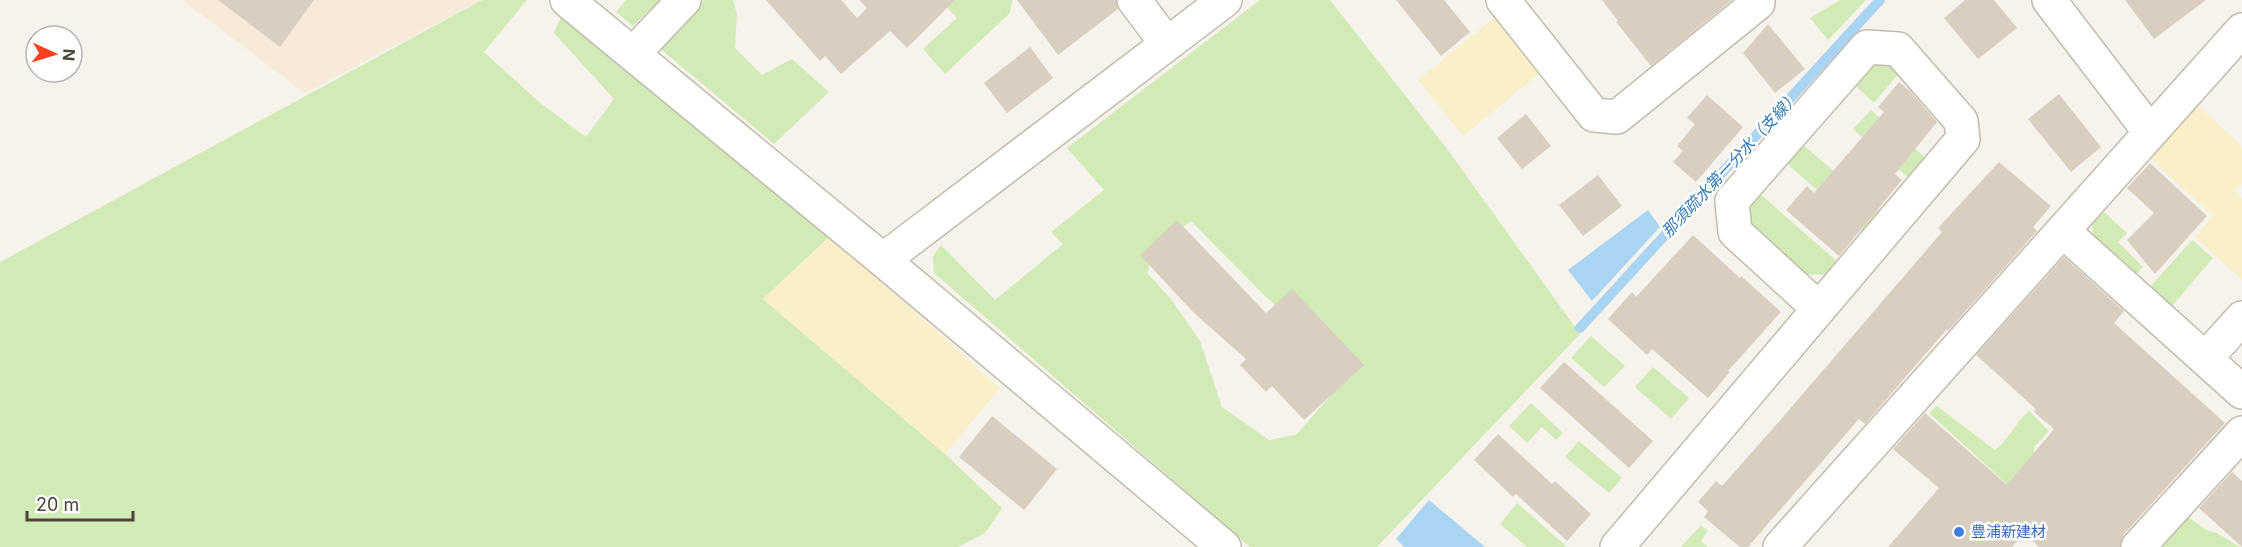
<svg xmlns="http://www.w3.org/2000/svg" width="2242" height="547" viewBox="0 0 2242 547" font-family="Inter,'Noto Sans JP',sans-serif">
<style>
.commercial{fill:#f7ead8}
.green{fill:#d2eab5;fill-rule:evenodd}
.sand{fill:#f9efc9}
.water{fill:#a9d4f2}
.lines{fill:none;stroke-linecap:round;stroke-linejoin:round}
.stream{stroke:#a9d4f2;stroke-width:10}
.building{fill:#d8cfc1}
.minor-casing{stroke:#c2bbae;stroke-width:36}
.minor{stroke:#fff;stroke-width:33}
.shop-dot{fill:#3f7fe0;stroke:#fff;stroke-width:2}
.labels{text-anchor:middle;stroke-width:5;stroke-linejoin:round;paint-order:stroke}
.shop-label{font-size:15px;fill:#366cbe;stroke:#fff;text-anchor:start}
.water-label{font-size:16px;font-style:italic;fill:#2e7ab2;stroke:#fff}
</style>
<rect width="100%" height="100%" fill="#f6f3ec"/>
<path class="commercial" d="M182,0H481L305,93Z"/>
<path class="green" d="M482,0H527L484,52L539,102L586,137L614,99L554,33L561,17L830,236L763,299L945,454L1002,508L985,533L958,547H0V262Z
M626,0H660L633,26L616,12Z
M704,0H733L737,14L735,48L762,75L792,59L829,92L774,144L657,46Z
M940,0H1012L1010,13L945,74L923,49L957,18Z
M1260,0H1330L1445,146L1580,334L1377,547H1250L934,273L933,256L941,245L995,300L1063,244L1051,232L1104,190L1067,148ZM1191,221L1263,294L1343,367L1332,394L1296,435L1269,440L1222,407L1200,341L1171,299L1147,273L1154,250Z
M1840,0H1866L1828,40L1810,18Z
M1871,65L1891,66L1899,73L1874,103L1854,84Z
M1871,110L1927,159L1910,179L1853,129Z
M1802,144L1882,212L1865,232L1786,163Z
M1759,193L1841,265L1830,275L1803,274L1751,227V201Z
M2104,212L2127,233L2118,242L2143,267L2134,276L2094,241L2092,224Z
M2192,240L2213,258L2172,306L2150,287Z
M1591,336L1625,366L1604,387L1571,358Z
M1653,367L1689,398L1671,419L1635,387Z
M1531,403L1563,433L1556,440L1542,427L1527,443L1509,426Z
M1937,406L1995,450C2010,439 2014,424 2029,411L2049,431L2034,447V459L2045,519L1929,413Z
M1579,441L1622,478L1609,493L1565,457Z
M1517,503L1566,546L1565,547H1527L1500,524Z
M2184,514L2206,530L2217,533L2240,547H2154Z
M1701,525L1708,531L1701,541L1708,547H1681Z"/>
<path class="sand" d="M1495,17L1540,73L1463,136L1418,80Z
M2197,105L2242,146V184L2235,191L2242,198V280L2195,237L2213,216L2149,157Z
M830,236L1000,388L945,454L763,299Z"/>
<path class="water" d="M1648,210L1660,227L1592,301L1568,270Z
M1429,500L1485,547H1404L1396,539Z"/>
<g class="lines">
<path class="stream" d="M1580,328L1880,0"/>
</g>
<path class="building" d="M218,0H314L280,47Z
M766,0H841L857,18L867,8L859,0H955L907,48L890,31L841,74L825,56L820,61Z
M1017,0H1116L1118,9L1058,55Z
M1396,0H1444L1470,32L1441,56Z
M1602,0H1732L1651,66L1616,22L1618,21Z
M1965,0H1994L2017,28L1978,59L1944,18Z
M2125,0H2206L2154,39Z
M1768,24L1805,69L1775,93L1743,53Z
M1030,47L1053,78L1007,113L984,83Z
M1899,82L1910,91L1937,122L1895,174L1902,180L1839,256L1786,210L1807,186L1814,193L1884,112L1878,107Z
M2059,94L2101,147L2071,172L2028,119Z
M1707,95L1743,127L1696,182L1673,162L1683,151L1677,146L1695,124L1687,118Z
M1526,114L1551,146L1522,169L1497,138Z
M1999,162L2051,206L2033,227L2037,231L1948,331L1947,329L1865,424L1859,419L1748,547H1740L1704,517L1708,511L1698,502L1716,481L1722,486L1776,425L1942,232L1938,228Z
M2150,163L2207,216L2155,274L2127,240L2154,213L2127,188Z
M1598,175L1622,206L1583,236L1559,205Z
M1177,220L1266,313L1292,289L1364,365L1304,420L1272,386L1266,392L1240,365L1246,359L1194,313L1140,255Z
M1693,235L1740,278L1741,276L1781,312L1728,371L1730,372L1708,398L1652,349L1647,355L1608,319L1632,292L1636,297Z
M2064,257L2124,311L2114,323L2225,423L2124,534L2120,547H2039L2024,533L2012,547H1888L1939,488L1893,449L1925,413L2007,485L2054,429L2034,412L2036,409L1976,355Z
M1564,362L1653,441L1629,468L1540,388Z
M992,416L1057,469L1024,510L959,457Z
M1498,434L1552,484L1555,481L1591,514L1567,541L1516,494L1513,497L1474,460Z
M2232,472L2242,481V547L2199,508Z"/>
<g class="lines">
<g class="minor-casing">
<path id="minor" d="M567,0L883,260L1224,547
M1134,0L1167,44
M1503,0L1594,115L1617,117L1758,3V0
M2049,0L2150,132
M633,54L684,0
M2063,231L2242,392
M883,260L1225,0
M2205,359L2242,318
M1617,547L1963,139L1961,121L1898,49L1867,47L1732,201L1735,232L1818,308
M1780,547L2242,30
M2138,547L2242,433"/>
</g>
<use href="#minor" class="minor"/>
</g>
<circle class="shop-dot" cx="1959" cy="532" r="6"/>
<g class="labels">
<g class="shop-label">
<text x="1971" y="537">豊浦新建材</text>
</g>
<g class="water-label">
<text transform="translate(1730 164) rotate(-47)" y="6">那須疏水第一分水（支線）</text>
</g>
</g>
<g transform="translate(54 54) rotate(94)"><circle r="28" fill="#ffffff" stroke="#b7b4b0" stroke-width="1.5"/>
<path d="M0-4.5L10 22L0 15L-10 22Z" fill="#fc3f1d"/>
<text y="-9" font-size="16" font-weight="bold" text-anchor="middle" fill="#4b4439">N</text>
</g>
<path d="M27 511v9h106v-9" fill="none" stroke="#4b4439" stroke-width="3"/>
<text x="36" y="511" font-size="18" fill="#4b4439" stroke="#ffffff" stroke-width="4.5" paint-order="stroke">20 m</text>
</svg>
